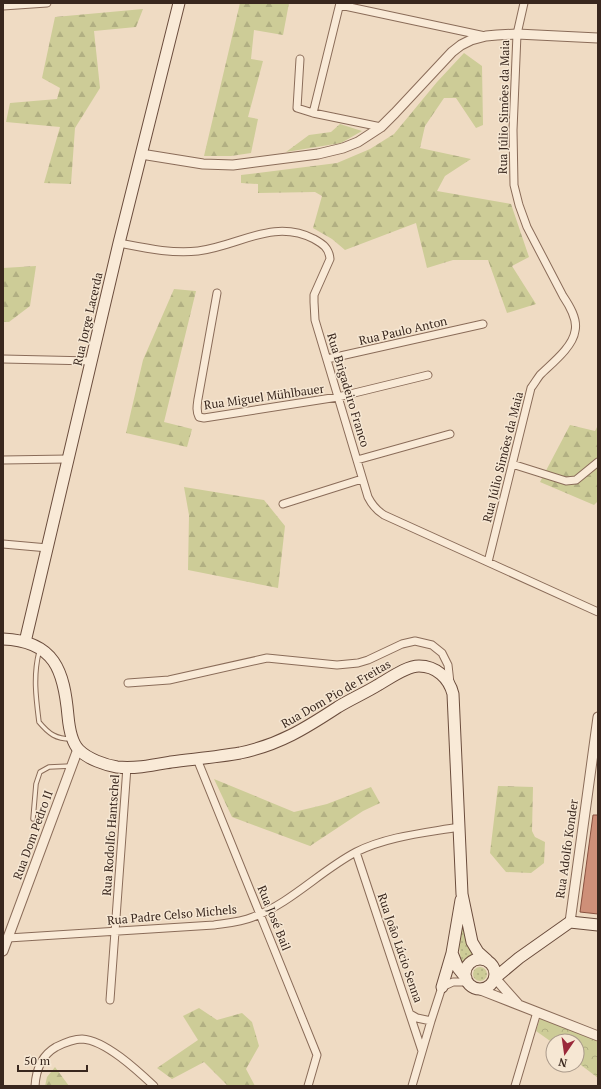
<svg xmlns="http://www.w3.org/2000/svg" width="601" height="1089" viewBox="0 0 601 1089" font-family="'PT Serif',serif">
<style>
.grass{fill:url(#grass-dots)}
.forest{fill:url(#forest-firs)}
.park{fill:url(#park-crowns)}
.building{fill:#ce8f78;stroke:#89513f}
.lines{fill:none;stroke-linecap:round;stroke-linejoin:round}
.service-casing{stroke:#8a6c59;stroke-width:5.5}
.minor-casing{stroke:#8a6c59;stroke-width:9}
.tertiary-casing{stroke:#8a6c59;stroke-width:11}
.secondary-casing{stroke:#6b4d3d;stroke-width:13}
.service{stroke:#f9ead7;stroke-width:3.5}
.minor{stroke:#f9ead7;stroke-width:7}
.tertiary{stroke:#f9ead7;stroke-width:9}
.secondary{stroke:#f9ead7;stroke-width:11}
.labels{text-anchor:middle;stroke-width:3;stroke-linejoin:round;paint-order:stroke}
.street-label{font-size:12px;fill:#39271e;stroke:#f6e7d3}
</style>
<defs>
<pattern id="grass-dots" width="8" height="8" patternUnits="userSpaceOnUse"><rect width="8" height="8" fill="#cdcc97"/><path d="M2 2h.1M6 6h.1" fill="none" stroke="#b1af82" stroke-width="1.8" stroke-linecap="round"/></pattern>
<pattern id="forest-firs" width="22" height="20" patternUnits="userSpaceOnUse"><rect width="22" height="20" fill="#cdcc97"/><path d="M5 1l3.5 6h-7zM16 11l3.5 6h-7z" fill="#b1af82"/></pattern>
<pattern id="park-crowns" width="20" height="18" patternUnits="userSpaceOnUse"><rect width="20" height="18" fill="#cdcc97"/><path d="M2 6a3 3 0 1 1 6 0M12 15a3 3 0 1 1 6 0" fill="none" stroke="#b1af82"/></pattern>
</defs>
<rect width="100%" height="100%" fill="#efdbc3"/>
<path class="grass" d="M464,916L473,954L461,962L459,944Z
M473 974a7 7 0 1 1 14 0a7 7 0 1 1-14 0Z"/>
<path class="forest" d="M240,3H289L283,35L254,30L251,59L263,61L248,117L258,119L251,153L231,156H204Z
M143,9L136,27L94,31L100,88L75,128L71,184L44,183L60,127L6,122L10,103L57,99L60,88L42,78L55,17Z
M464,53L482,66L483,125L476,128L456,98H444L425,126L420,148L471,159L445,176L437,191L511,204L529,257L512,266L536,304L507,313L488,260H453L427,268L416,223L345,250L332,239L313,228L322,196L315,192L258,193V184L241,183V175L337,163L370,149L394,134L437,82Z
M340,124L362,131L341,143L286,152L309,135L331,132Z
M36,266L30,306L9,322H3V268Z
M174,289L196,291L164,422L192,429L187,447L126,433L143,360Z
M570,425L595,431L598,425V501L594,505L540,482Z
M184,487L264,500L285,526L278,588L188,570L189,515Z
M214,779L294,812L327,804L371,787L380,803L363,811L310,846L232,817Z
M498,786L533,787L532,831L535,837L545,842L544,863L531,873L506,872L490,853Z
M199,1008L217,1020L242,1013L252,1022L259,1046L246,1069L255,1086H228L204,1062L172,1079L157,1068L198,1040L183,1016Z
M55,1067L69,1086H45L47,1077Z"/>
<path class="park" d="M540,1018L598,1041V1078L577,1062V1041H553V1043L536,1031Z"/>
<path class="building" d="M593,815H598V914L580,912Z"/>
<g class="lines">
<g class="service-casing">
<path id="service" d="M39,652C33,676 36,698 39,722C49,734 56,739 71,739
M33,819L36,784L40,772L49,767L71,766"/>
</g>
<g class="minor-casing">
<path id="minor" d="M340,3L313,113L381,127
M340,5L485,36
M3,6L47,3
M300,59L297,108L313,113
M119,243C145,248 172,254 198,251C239,246 273,218 314,239C323,244 329,248 330,259L314,295V302L315,320L368,497C372,505 376,510 384,515L598,612
M217,293L198,399C197,406 196,411 199,417L204,418L338,397L428,375
M3,359L92,361
M327,359L483,324
M3,460L68,459
M357,460L450,434
M512,464L566,481L576,480L598,462
M283,504L362,479
M3,544L48,548
M488,562L531,388C534,384 537,379 540,375C551,364 573,347 575,331C578,319 569,305 563,296L527,227L519,205L514,185L513,130L517,34L524,3
M128,683L169,680L267,658L337,665L358,663L368,660L402,644L415,641L432,645L442,653L448,665L450,683
M197,759L317,1055L308,1086
M356,852L422,1051
M8,938L214,925C228,923 241,922 253,917C291,903 320,871 356,852C388,836 425,833 459,827
M110,1000L127,767
M410,1014L417,1018L431,1021
M35,1086C36,1070 42,1055 56,1047C64,1043 73,1039 82,1039C105,1040 138,1071 154,1086
M412,1086L431,1021L442,987L453,982H468
M515,1086L537,1012"/>
</g>
<g class="tertiary-casing">
<path id="tertiary" d="M141,154L203,164L233,165L318,154L343,148L358,142L381,127L395,113L452,52L461,45L471,40L486,36L497,35L517,34L598,38
M570,922L598,717
M3,951L78,749
M495,978L518,1004
M478,989L598,1036"/>
</g>
<g class="secondary-casing">
<path id="secondary" d="M3,639C55,641 64,671 68,716C69,727 71,742 79,750C88,759 105,765 117,767C135,769 154,765 171,762C194,759 218,757 240,753C279,745 306,728 338,707C351,699 365,693 378,685C389,679 406,666 419,666C436,666 449,678 453,694L462,894L472,942L478,952L487,960
M25,642L119,243L179,3
M461,900L452,953L458,968L466,978
M465 974a15 15 0 1 1 30 0a15 15 0 1 1-30 0Z
M495,978L519,958L570,922L598,925
M442,987L452,953"/>
</g>
<use href="#service" class="service"/>
<use href="#minor" class="minor"/>
<use href="#tertiary" class="tertiary"/>
<use href="#secondary" class="secondary"/>
</g>
<g class="labels">
<g class="street-label">
<text transform="translate(504 107) rotate(-89)" y="4">Rua Júlio Simões da Maia</text>
<text transform="translate(88 319) rotate(-77)" y="4">Rua Jorge Lacerda</text>
<text transform="translate(403 331) rotate(-13)" y="4">Rua Paulo Anton</text>
<text transform="translate(348 390) rotate(73)" y="4">Rua Brigadeiro Franco</text>
<text transform="translate(264 397) rotate(-8)" y="4">Rua Miguel Mühlbauer</text>
<text transform="translate(503 457) rotate(-76)" y="4">Rua Júlio Simões da Maia</text>
<text transform="translate(336 694) rotate(-30)" y="4">Rua Dom Pio de Freitas</text>
<text transform="translate(33 835) rotate(-70)" y="4">Rua Dom Pedro II</text>
<text transform="translate(111 835) rotate(-86)" y="4">Rua Rodolfo Hantschel</text>
<text transform="translate(567 849) rotate(-82)" y="4">Rua Adolfo Konder</text>
<text transform="translate(172 915) rotate(-5)" y="4">Rua Padre Celso Michels</text>
<text transform="translate(274 918) rotate(68)" y="4">Rua José Bail</text>
<text transform="translate(400 948) rotate(71)" y="4">Rua João Lúcio Senna</text>
</g>
</g>
<rect width="601" height="1089" fill="none" stroke="#39271e" stroke-width="8"/>
<g transform="translate(565 1053) rotate(193)"><circle r="19" fill="#f6e7d3" stroke="#aa9a8b"/>
<path d="M0-3L7 15L0 10L-7 15Z" fill="#9a283a"/>
<text y="-6" font-size="11" font-weight="bold" text-anchor="middle" fill="#39271e">N</text>
</g>
<path d="M18 1065v6h69v-6" fill="none" stroke="#39271e" stroke-width="2"/>
<text x="24" y="1065" font-size="12" fill="#39271e" stroke="#f6e7d3" stroke-width="3" paint-order="stroke">50 m</text>
</svg>
